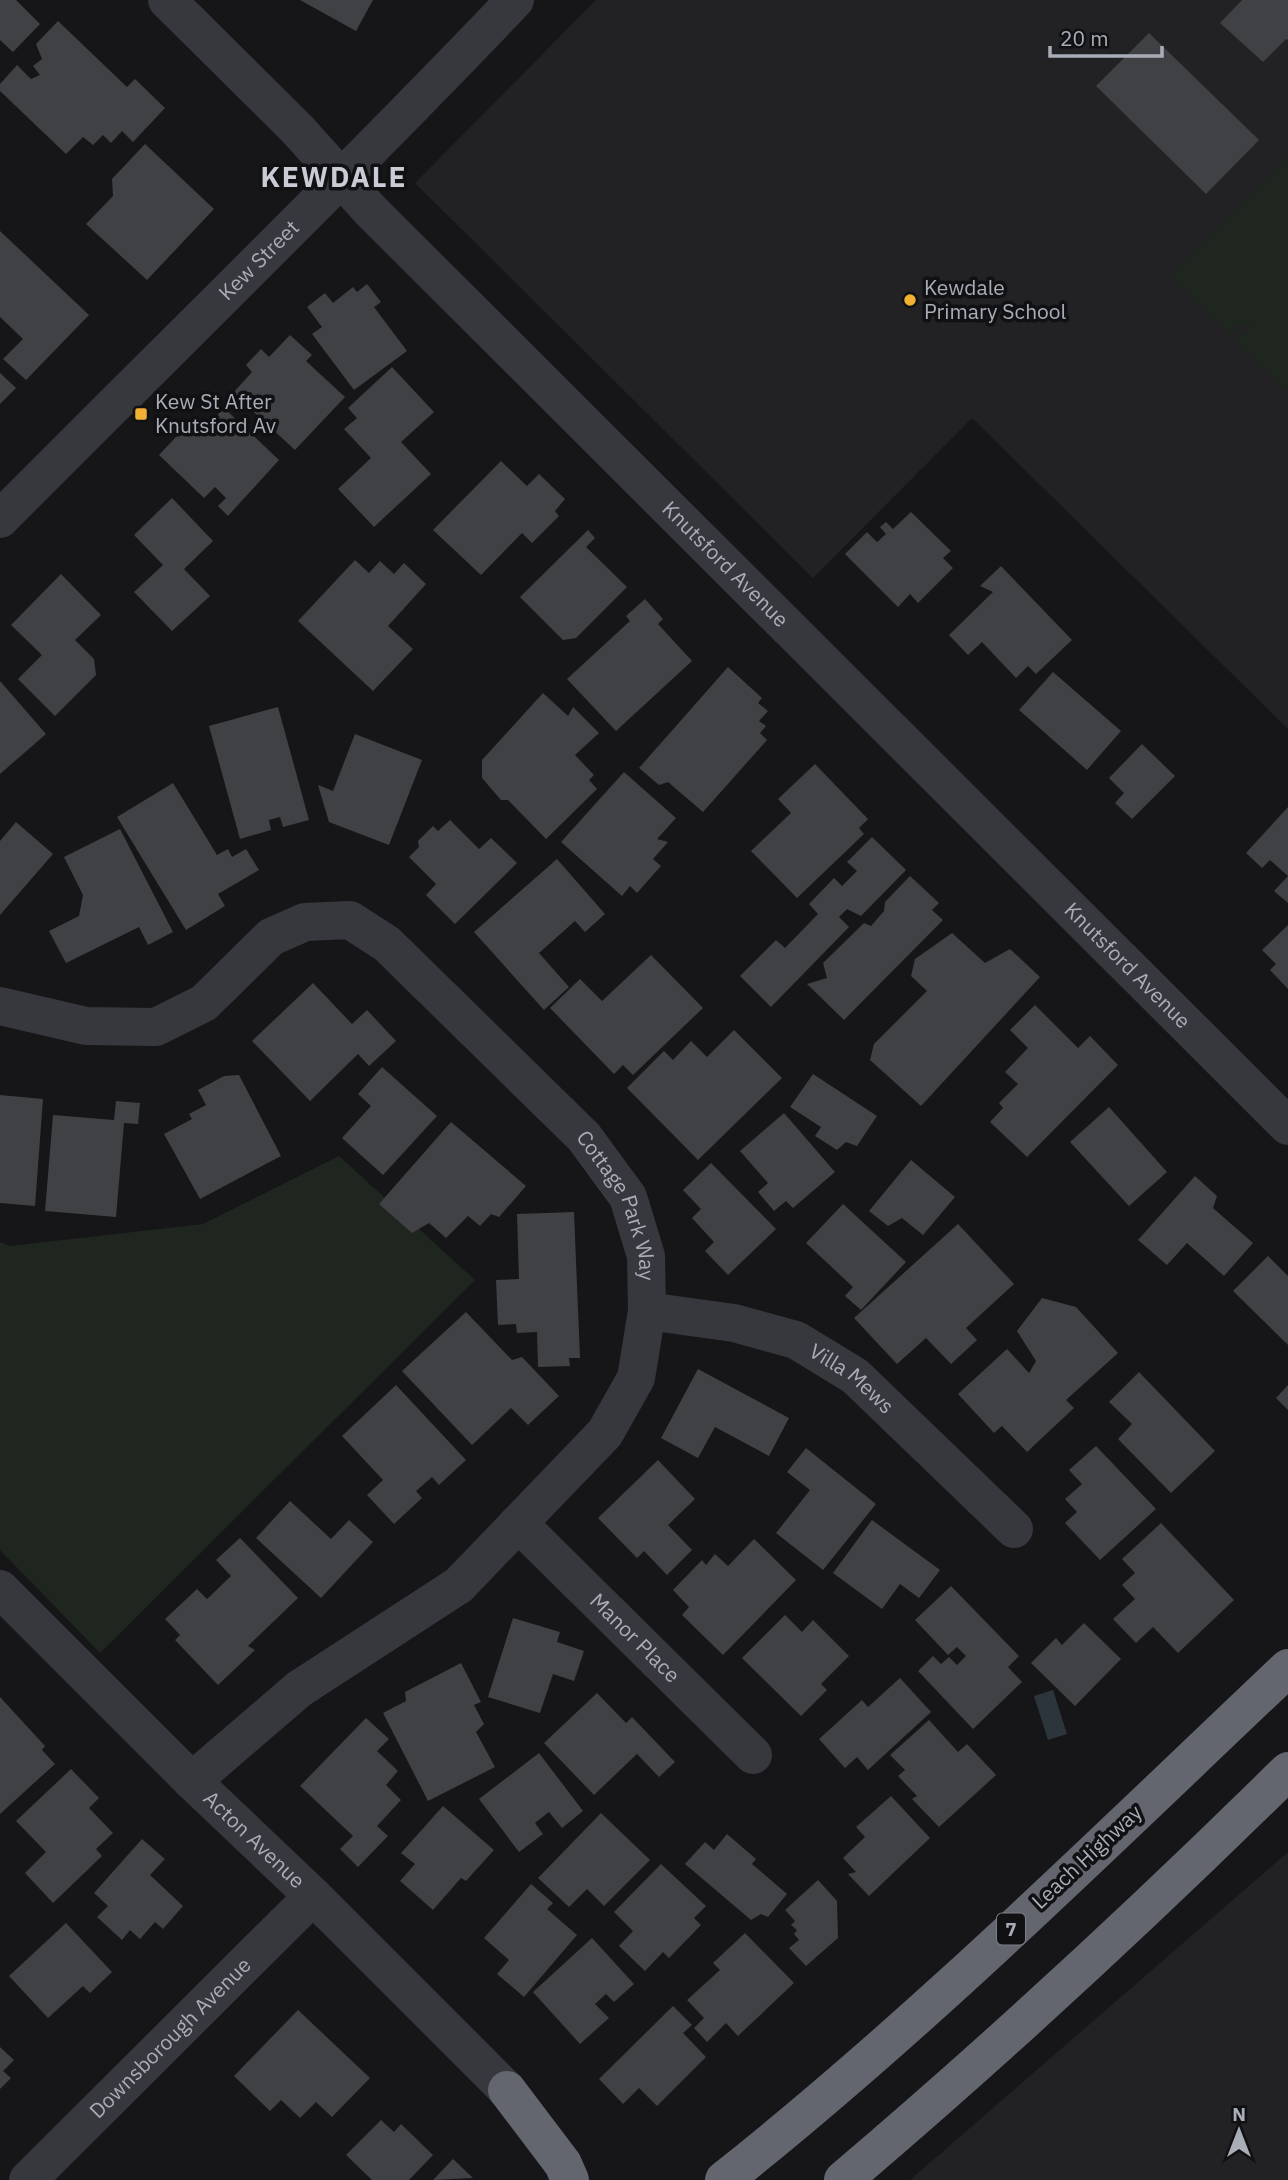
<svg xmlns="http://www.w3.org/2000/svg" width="1288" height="2180" viewBox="0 0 1288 2180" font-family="'IBM Plex Sans',sans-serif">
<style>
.built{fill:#222225}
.green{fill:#1e261f}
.water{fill:#2c353c}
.building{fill:#404145}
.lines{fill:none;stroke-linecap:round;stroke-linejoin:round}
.minor{stroke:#37383d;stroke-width:38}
.highway{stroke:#63666e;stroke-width:38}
.poi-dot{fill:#f2b134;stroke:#111113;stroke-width:2.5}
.labels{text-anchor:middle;stroke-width:7;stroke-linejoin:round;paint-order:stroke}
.shield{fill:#111113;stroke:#7b7e86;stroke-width:2}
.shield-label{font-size:19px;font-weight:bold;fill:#a8adb8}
.street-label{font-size:21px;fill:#a8adb8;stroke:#111113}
.poi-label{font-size:21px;fill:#a8adb8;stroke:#111113;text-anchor:start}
.district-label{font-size:28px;font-weight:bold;letter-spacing:2px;fill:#c9ccd4;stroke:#111113}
</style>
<rect width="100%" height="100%" fill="#161618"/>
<path class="built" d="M596,0H1288V729L972,418L813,578L415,183Z
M1288,1852V2180H910Z"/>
<path class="green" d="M1288,157V391L1236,340L1249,327L1244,322L1231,334L1170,274Z
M339,1156L475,1280L100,1653L0,1550V1242L10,1246L203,1224Z"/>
<path class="water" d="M1053,1690L1067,1734L1048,1740L1034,1696Z"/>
<path class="building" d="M0,0H16L40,24L13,52L0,40Z
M300,0H373L356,31Z
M1242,0H1288V40L1286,39L1263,62L1220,23Z
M58,21L127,87L135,79L165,108L133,142L122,131L111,143L103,135L93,145L83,137L66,154L0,91V84L17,65L31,79L40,75L33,66L42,59L36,44Z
M1149,33L1259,140L1206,194L1096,86Z
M145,144L214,209L147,280L86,224L113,196L112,179Z
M0,231L89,315L26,380L3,359L23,339L0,317Z
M367,284L381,302L374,307L407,351L354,390L312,334L322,327L307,307L325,293L333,303L353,287L357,292Z
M290,335L312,355L306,361L345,397L295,450L233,393L252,372L246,365L261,349L269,357Z
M392,367L434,412L401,442L431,474L374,527L338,489L371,458L344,429L357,418L348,408Z
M0,373L16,388L0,404Z
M224,408L279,460L228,516L218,506L226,498L215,487L204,498L159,455L192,420L203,430Z
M501,461L527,486L539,474L565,499L555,511L559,516L532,543L522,533L481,575L433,530Z
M172,498L213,541L184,569L210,596L172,631L134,592L163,565L134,535Z
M911,512L951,551L943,558L953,568L918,603L910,594L898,607L845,554L867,532L877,542L886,534L880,527L886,522L893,529Z
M588,530L595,538L586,547L627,587L576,638L563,640L520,597Z
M355,560L369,573L380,561L394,574L404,563L426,584L388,626L413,649L373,691L298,621Z
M1001,566L1072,640L1036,674L1028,666L1016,678L982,642L968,655L949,635L993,592L980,586Z
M61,574L101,615L75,640L94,659L96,675L55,716L18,679L42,655L11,625Z
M645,599L663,619L658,624L692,661L616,731L567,679L630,621L626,616Z
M728,667L762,698L758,703L768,711L759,721L766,726L760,733L767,740L703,812L668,782L659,785L639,768Z
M1053,672L1121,731L1087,770L1019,710Z
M0,681L46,734L0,774Z
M543,693L568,716L573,707L599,733L575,755L594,775L589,780L597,789L546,839L508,800H501L482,778V760Z
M278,707L309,820L283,827L280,817L269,820L271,830L240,839L209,726Z
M355,734L422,760L389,845L329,822L318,785L333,791Z
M1142,744L1175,776L1132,819L1115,803L1124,793L1109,778Z
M815,764L868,819L859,828L864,834L797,898L751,851L791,813L778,799Z
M624,772L676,818L657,839L668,842L653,859L661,866L637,893L630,886L622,896L561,842Z
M173,783L217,855L228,849L232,857L246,849L259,870L218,894L225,906L186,930L117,817Z
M1288,807V876L1270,860L1262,868L1246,853Z
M450,820L479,849L491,838L517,863L455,924L426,895L436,884L409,857L419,847L418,841L433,826L438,831Z
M16,822L53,854L0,915V841Z
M120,829L173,932L148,945L139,927L66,963L49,931L79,916L83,895L64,857Z
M872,837L906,870L861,916L847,909L839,917L849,927L771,1007L740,976L776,940L785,948L818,914L809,904L834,878L842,886L857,871L847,862Z
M557,859L605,914L585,932L575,921L539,953L569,987L544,1010L474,932Z
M910,876L939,903L932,910L943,920L844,1020L807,984L827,978L823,963L864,923L871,926L884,911L885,902Z
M1288,876V903L1274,891Z
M1288,925V989L1270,970L1276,964L1262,950Z
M952,933L985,963L1010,949L1040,977L921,1106L870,1060L874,1044L927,991L911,976L915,959Z
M651,955L703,1008L633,1075L623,1065L614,1074L550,1008L580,979L602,1001Z
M313,983L352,1024L367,1010L396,1041L369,1066L358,1054L310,1101L252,1041Z
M1035,1005L1078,1048L1090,1036L1118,1065L1027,1157L990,1122L1003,1108L999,1103L1018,1084L1005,1072L1028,1048L1010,1030Z
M734,1030L782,1078L698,1160L627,1088L664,1051L673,1060L691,1041L707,1057Z
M382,1067L437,1116L383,1175L342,1138L371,1106L358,1094Z
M813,1074L877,1116L857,1146L846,1142L837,1150L815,1136L821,1127L790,1107Z
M239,1075L281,1156L200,1199L164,1134L192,1119L189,1114L206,1105L198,1090L224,1076Z
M0,1095L43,1099L35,1206L0,1203Z
M116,1101L140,1103L138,1124L124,1123L116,1217L45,1211L53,1115L114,1120Z
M1109,1107L1167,1172L1129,1206L1070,1142Z
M784,1113L835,1172L793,1208L786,1201L774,1211L758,1192L768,1183L740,1151Z
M451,1122L526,1186L499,1217L491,1214L480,1226L468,1216L446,1238L429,1223L412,1233L379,1204Z
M911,1160L955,1197L923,1235L902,1218L888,1226L869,1211Z
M711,1163L776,1229L728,1275L705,1251L714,1242L692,1218L701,1209L683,1190Z
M1195,1176L1217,1196L1213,1208L1253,1243L1224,1276L1187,1243L1167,1265L1138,1240Z
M843,1204L906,1262L861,1310L845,1296L853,1287L806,1243Z
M574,1212L580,1358H569L570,1366L538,1367L537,1332L517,1333L516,1324L498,1325L496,1280L519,1279L517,1214Z
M958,1224L1014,1284L966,1328L977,1340L951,1364L926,1338L897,1364L854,1318Z
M1268,1256L1288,1276V1345L1233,1291Z
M1042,1298L1076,1307L1118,1353L1066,1400L1074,1408L1027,1452L1002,1426L994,1433L958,1394L1007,1349L1029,1373L1036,1361L1017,1331Z
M466,1312L512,1360L522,1357L559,1396L528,1425L511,1408L472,1445L402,1371Z
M698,1369L789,1418L769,1456L715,1427L698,1458L661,1438Z
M1139,1372L1215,1451L1171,1493L1118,1439L1132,1424L1109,1402Z
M396,1385L466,1460L439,1485L432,1477L416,1491L422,1498L394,1524L367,1495L383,1480L342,1436Z
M1288,1385V1410L1276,1398Z
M1096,1446L1156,1509L1100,1560L1065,1523L1077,1512L1065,1499L1082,1484L1069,1470Z
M806,1448L876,1504L823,1570L776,1533L810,1490L787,1472Z
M658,1460L695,1499L668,1525L692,1550L667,1575L644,1551L637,1558L598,1518Z
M290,1501L331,1539L349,1520L373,1542L321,1598L256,1538Z
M872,1520L940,1570L919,1598L900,1584L882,1609L833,1573Z
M1161,1523L1234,1600L1178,1653L1153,1627L1136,1643L1113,1619L1135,1599L1122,1585L1135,1573L1122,1559Z
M240,1538L298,1598L248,1646L255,1650L218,1685L175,1640L180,1635L165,1619L197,1589L207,1599L231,1576L216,1560Z
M754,1539L796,1580L723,1655L682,1615L689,1607L673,1590L702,1560L706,1565L715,1554L728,1566Z
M951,1586L1019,1656L1008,1667L1022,1682L973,1729L918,1671L933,1656L941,1664L949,1657L957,1665L966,1656L957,1647L948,1655L915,1620Z
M785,1615L802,1632L813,1620L849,1656L821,1684L827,1690L801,1716L742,1658Z
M513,1618L560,1632L557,1642L584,1651L574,1681L553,1674L540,1713L488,1697Z
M1084,1623L1121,1659L1075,1706L1031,1663L1056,1638L1062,1645Z
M461,1663L481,1702L474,1705L484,1724L476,1732L495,1767L428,1801L383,1713L406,1701L405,1692Z
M900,1678L931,1712L868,1770L857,1757L845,1768L819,1739L862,1700L868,1707Z
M597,1693L626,1723L632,1717L675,1762L659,1777L637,1754L594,1795L544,1743Z
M0,1697L45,1746L42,1750L55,1764L0,1814Z
M366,1718L389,1739L377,1751L398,1771L386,1785L401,1800L377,1826L388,1836L358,1867L340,1849L353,1836L300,1786Z
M929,1720L958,1752L967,1744L996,1775L939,1827L912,1799L917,1796L898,1776L905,1770L890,1755Z
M539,1753L583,1811L562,1828L549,1812L535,1823L543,1834L519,1852L479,1799Z
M71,1769L99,1798L89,1808L113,1833L96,1849L102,1856L53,1903L25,1873L46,1852L16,1821Z
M891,1796L930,1838L869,1896L848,1874L856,1872L843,1858L865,1837L856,1827Z
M443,1806L494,1850L466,1881L461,1878L433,1910L400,1881L415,1864L401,1853Z
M601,1813L650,1860L604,1906L587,1889L569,1907L538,1878Z
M727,1834L756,1859L752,1864L787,1894L768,1917L761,1914L751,1920L685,1864L705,1842L714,1850Z
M142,1839L165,1859L150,1875L183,1906L163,1929L155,1922L140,1939L130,1930L122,1940L97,1917L108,1906L94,1893Z
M661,1864L706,1906L694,1918L701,1925L669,1958L663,1952L645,1971L619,1946L633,1931L614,1912Z
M818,1880L837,1901L838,1938L806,1966L789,1948L799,1940L794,1934L797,1930L791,1925L795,1921L785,1910Z
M531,1884L553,1903L547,1909L577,1935L524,1997L497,1974L509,1960L484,1938Z
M66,1923L112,1972L90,1993L83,1986L48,2018L9,1976Z
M745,1933L794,1983L738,2036L726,2023L707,2042L694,2028L704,2018L687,2000L720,1970L713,1963Z
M592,1938L634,1984L614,2002L606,1994L595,2004L609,2018L580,2044L533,1992Z
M673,2006L692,2025L683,2033L706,2057L657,2106L639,2088L623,2104L599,2079Z
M298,2010L370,2078L332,2117L316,2102L300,2118L281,2100L270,2111L234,2076Z
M0,2047L14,2060L3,2071L11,2078L0,2089Z
M381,2120L394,2132L401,2124L433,2155L409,2180H372L346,2155Z
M453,2159L473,2178L433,2180Z"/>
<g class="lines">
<g class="minor">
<path id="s1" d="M167,0L298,130L370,210L1288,1126"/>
<path id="s2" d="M0,519C172,346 347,176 515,0"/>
<path id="s3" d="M0,1006L86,1026L156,1027L204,1003L271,937L305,922L350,920L387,944L584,1137L628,1197L646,1256L647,1311L636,1378L605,1433L459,1585L299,1689L192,1781"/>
<path id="s4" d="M647,1311L734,1323L796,1340L855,1376L1014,1529"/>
<path id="s5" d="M518,1523L753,1755"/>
<path id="s6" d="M0,1589L192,1781L313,1896L507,2090"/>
<path id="s7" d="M28,2180L313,1896"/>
</g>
<path class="highway" d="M507,2090L563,2164L570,2180
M724,2180C923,2022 1104,1842 1288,1668
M843,2180C996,2050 1145,1912 1288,1771"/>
</g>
<g class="poi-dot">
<circle cx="910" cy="300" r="7"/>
<rect x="134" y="407" width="14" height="14" rx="3.5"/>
</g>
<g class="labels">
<rect class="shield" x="997" y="1913.5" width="28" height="31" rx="5"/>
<g class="shield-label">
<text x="1011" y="1936">7</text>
</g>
<g class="street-label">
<text dy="7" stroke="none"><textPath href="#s2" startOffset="366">Kew Street</textPath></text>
<text dy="7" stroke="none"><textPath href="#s1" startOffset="794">Knutsford Avenue</textPath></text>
<text dy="7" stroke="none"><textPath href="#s1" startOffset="1362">Knutsford Avenue</textPath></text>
<text dy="7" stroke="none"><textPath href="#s3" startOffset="786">Cottage Park Way</textPath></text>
<text dy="7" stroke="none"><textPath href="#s4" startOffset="220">Villa Mews</textPath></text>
<text dy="7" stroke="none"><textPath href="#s5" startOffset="164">Manor Place</textPath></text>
<text dy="7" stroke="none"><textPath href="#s6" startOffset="357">Acton Avenue</textPath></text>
<text transform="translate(1087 1857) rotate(-43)" y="7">Leach Highway</text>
<text dy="7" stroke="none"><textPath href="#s7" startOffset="201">Downsborough Avenue</textPath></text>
</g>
<g class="poi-label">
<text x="924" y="295">Kewdale<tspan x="924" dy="24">Primary School</tspan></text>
<text x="155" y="409">Kew St After<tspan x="155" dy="24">Knutsford Av</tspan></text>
</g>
<g class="district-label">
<text x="334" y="187">KEWDALE</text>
</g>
</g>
<g transform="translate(1239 2131)" stroke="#111113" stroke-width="5" paint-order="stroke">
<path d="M0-5L12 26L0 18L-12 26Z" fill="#a8adb8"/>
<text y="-10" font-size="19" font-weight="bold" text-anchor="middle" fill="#a8adb8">N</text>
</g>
<path d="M1050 46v10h112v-10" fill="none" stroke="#a8adb8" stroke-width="3.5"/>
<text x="1060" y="46" font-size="21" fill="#a8adb8" stroke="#111113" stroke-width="5" paint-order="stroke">20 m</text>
</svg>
